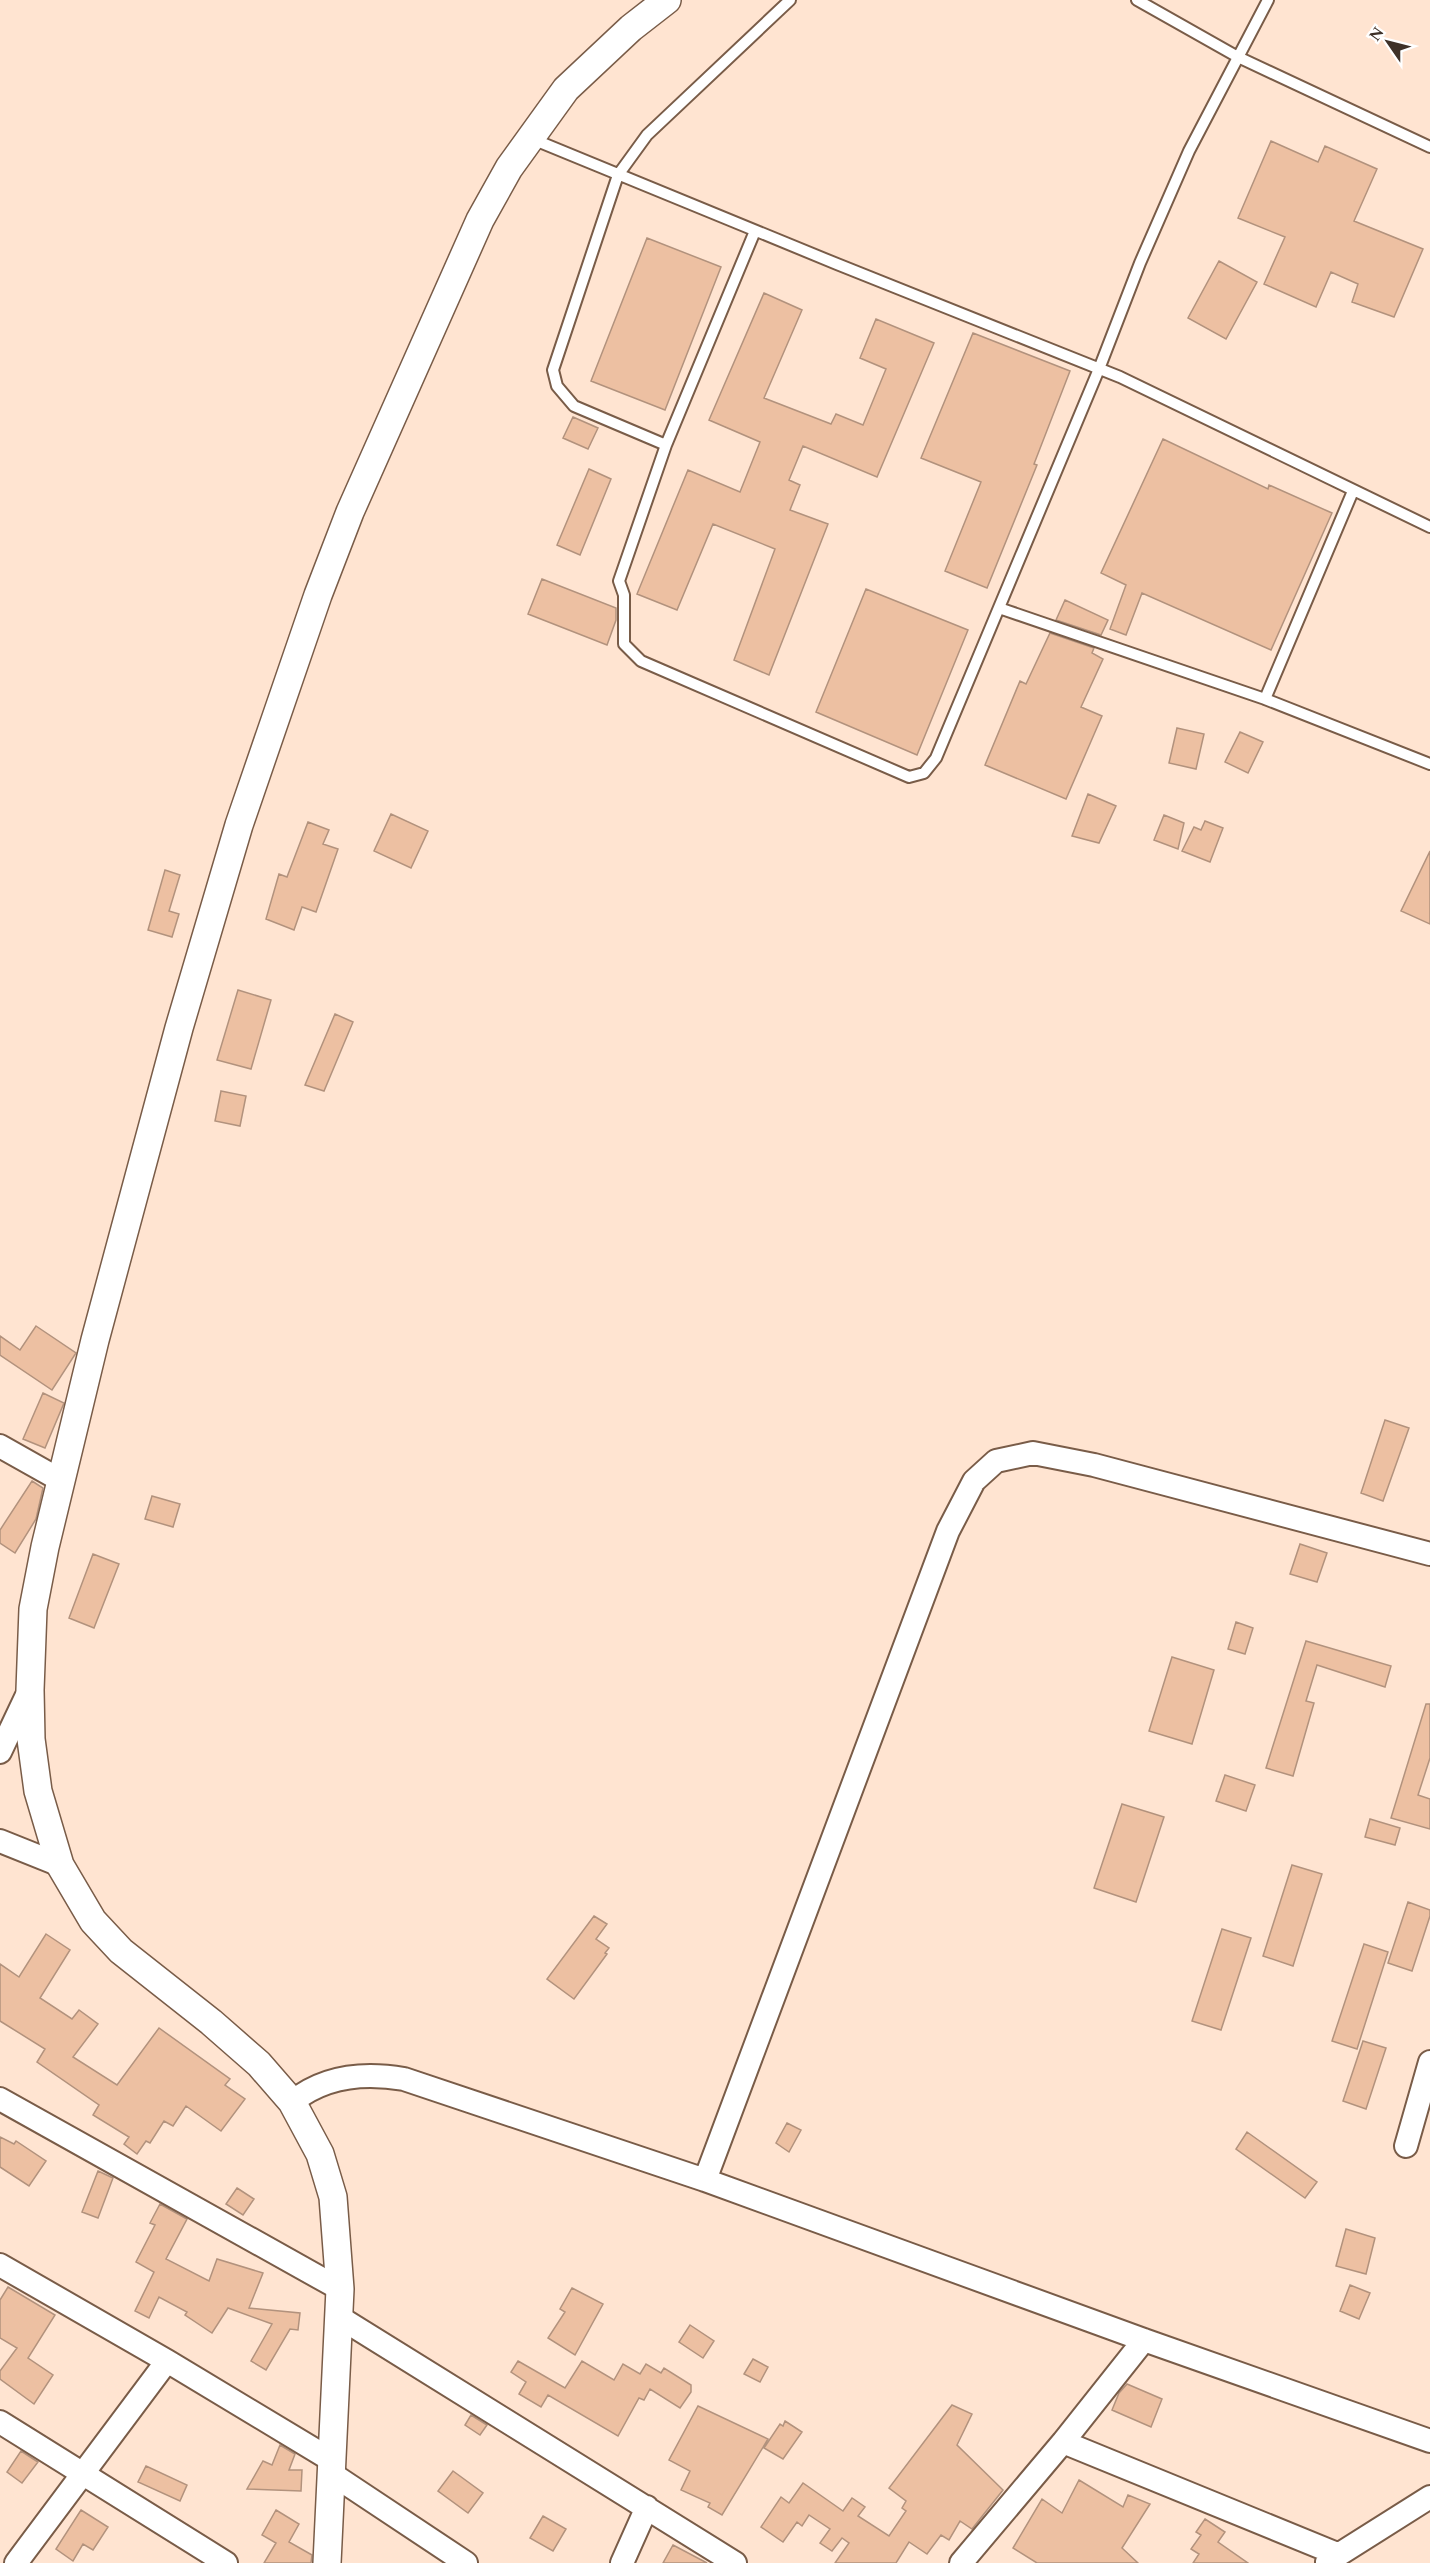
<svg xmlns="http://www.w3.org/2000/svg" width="1430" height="2563" viewBox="0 0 1430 2563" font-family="Spectral,serif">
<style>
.building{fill:#edc0a2;stroke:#b2927d;stroke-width:1.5}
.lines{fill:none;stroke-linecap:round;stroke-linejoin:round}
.service-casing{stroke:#795c48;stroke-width:14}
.minor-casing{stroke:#795c48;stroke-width:26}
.tertiary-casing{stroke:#795c48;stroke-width:30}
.service{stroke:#fff;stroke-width:10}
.minor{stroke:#fff;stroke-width:22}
.tertiary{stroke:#fff;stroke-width:27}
</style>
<rect width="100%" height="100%" fill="#ffe4d1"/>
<path class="building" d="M1271,141L1318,162L1325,146L1377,169L1354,221L1423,249L1394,317L1352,302L1358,284L1331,272L1316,307L1264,284L1285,237L1238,218Z
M647,238L721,267L665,410L591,381Z
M1219,261L1257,282L1226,339L1188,318Z
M764,293L802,310L764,398L831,424L836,414L863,425L886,369L860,358L876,319L934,343L877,477L803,446L789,480L800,485L790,510L828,524L769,675L734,660L775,549L713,524L677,610L637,594L688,470L740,492L760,442L709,420Z
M973,333L1070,371L1034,464L1037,465L987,588L945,571L981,482L921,458Z
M573,417L598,428L588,449L563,438Z
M1163,439L1268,489L1269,485L1332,513L1271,650L1142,593L1126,635L1110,629L1126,585L1101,573Z
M589,469L611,479L580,555L557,545Z
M542,579L616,608V620L607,645L528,614Z
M866,589L968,630L917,755L816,712Z
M1065,600L1108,620L1101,635L1056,620Z
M1050,633L1094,648L1092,653L1103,659L1081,707L1102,716L1066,799L985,765L1020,681L1026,684Z
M1177,728L1204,734L1196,769L1169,763Z
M1240,732L1263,742L1248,773L1225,762Z
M1088,794L1116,806L1099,843L1072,836Z
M391,814L428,831L411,868L374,851Z
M1164,815L1184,823L1178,849L1154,840Z
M1205,821L1223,828L1210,862L1182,851L1194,827L1201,830Z
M308,822L329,830L323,844L338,849L316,912L302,907L294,930L266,919L279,874L287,877Z
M1430,851V924L1401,911Z
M165,870L180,875L169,911L179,914L172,937L148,930Z
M238,990L271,1000L251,1069L217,1060Z
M335,1014L353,1022L324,1091L305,1085Z
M221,1091L246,1096L240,1126L215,1121Z
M36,1326L76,1353L52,1390L0,1355V1336L20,1350Z
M43,1393L64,1403L45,1448L23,1439Z
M1385,1420L1409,1428L1383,1501L1361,1493Z
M32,1481L43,1488L36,1519L15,1553L0,1543V1530Z
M152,1496L180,1504L173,1527L145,1519Z
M1300,1544L1327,1553L1317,1582L1290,1574Z
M93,1554L119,1564L94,1628L69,1618Z
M1236,1622L1253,1628L1245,1654L1228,1649Z
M1306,1641L1391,1666L1385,1687L1317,1665L1306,1701L1314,1703L1293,1776L1266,1768Z
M1172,1657L1214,1670L1192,1744L1149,1731Z
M1426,1704H1430V1758L1418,1795L1430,1799V1829L1391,1818Z
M1225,1775L1255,1785L1246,1811L1216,1801Z
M1122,1804L1164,1817L1136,1902L1094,1888Z
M1370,1819L1400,1828L1395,1845L1365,1837Z
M1292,1865L1322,1874L1293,1966L1263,1956Z
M1408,1902L1430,1910V1916L1412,1971L1388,1963Z
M594,1916L607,1924L596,1939L609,1948L605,1953L607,1954L574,1999L547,1979Z
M1222,1929L1251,1938L1221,2030L1192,2021Z
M46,1934L70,1950L40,1998L72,2019L79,2010L98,2024L73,2057L117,2085L159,2028L230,2079L225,2085L245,2099L221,2131L186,2106L173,2126L164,2121L150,2143L146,2141L137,2154L124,2144L129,2137L93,2115L99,2105L37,2062L45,2049L0,2021V1964L19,1977Z
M1364,1944L1388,1952L1357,2049L1332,2041Z
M1363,2041L1386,2048L1366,2109L1343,2101Z
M787,2123L801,2130L789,2152L776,2143Z
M1247,2132L1317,2182L1305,2198L1236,2149Z
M0,2137L14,2144L16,2141L46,2161L29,2186L0,2167Z
M98,2171L113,2178L98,2218L82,2212Z
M237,2188L254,2199L243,2215L226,2204Z
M160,2204L187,2219L166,2259L209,2281L217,2259L263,2273L249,2308L300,2313L298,2330L290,2329L266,2370L251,2361L272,2324L228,2308L212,2333L185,2315L187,2312L159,2297L149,2318L135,2311L154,2272L136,2262L155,2225L150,2223Z
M1346,2229L1375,2238L1366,2274L1336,2266Z
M1350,2285L1370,2293L1359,2319L1340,2311Z
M8,2287L55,2315L28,2358L53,2375L34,2404L0,2379V2371L17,2348L0,2338V2300Z
M572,2288L603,2304L575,2355L548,2338L565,2312L560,2309Z
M690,2325L714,2341L703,2358L679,2342Z
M753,2359L768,2367L760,2382L744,2374Z
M518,2361L565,2388L582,2361L614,2380L623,2364L640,2374L646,2364L661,2373L664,2368L691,2385V2392L680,2408L650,2389L644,2400L639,2398L618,2436L548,2395L541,2407L519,2394L526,2382L511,2372Z
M1127,2384L1162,2399L1151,2427L1112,2410L1119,2393Z
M952,2405L972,2414L957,2445L1003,2490L972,2529L960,2521L949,2540L941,2535L927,2554L909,2542L896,2563H835L849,2543L842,2538L832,2551L820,2543L830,2529L809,2515L802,2526L797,2522L783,2542L761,2527L781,2497L789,2503L803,2483L843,2511L852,2498L865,2507L858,2516L889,2536L906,2511L902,2508L906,2501L889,2488Z
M698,2406L768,2439L722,2515L708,2507L710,2503L681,2490L690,2471L669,2460Z
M471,2415L487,2425L480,2435L465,2425Z
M785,2421L802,2432L783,2459L764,2448L780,2424L783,2426Z
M280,2445L295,2454L289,2470H302L301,2491L247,2489L263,2461L272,2465Z
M21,2451L38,2462L22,2483L7,2472Z
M146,2466L187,2485L180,2501L138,2482Z
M453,2471L483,2493L468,2513L438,2491Z
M1079,2480L1123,2507L1128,2495L1150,2504L1122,2548L1138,2563H1037L1013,2548L1042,2499L1062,2513Z
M81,2510L108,2527L93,2550L83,2544L73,2561L56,2549Z
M276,2510L299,2524L289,2542L312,2555L311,2563H264L276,2543L262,2535Z
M543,2516L566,2529L553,2551L530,2538Z
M1205,2519L1225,2532L1218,2542L1248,2563H1193L1199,2554L1191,2549L1201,2535L1196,2532Z
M673,2545L707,2563H663Z"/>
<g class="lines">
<g class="service-casing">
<path id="service" d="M1137,0L1238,57L1430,147
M530,138L837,264L1120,377L1430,527
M755,231L666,445L619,581L624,595V644L641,661L909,777L924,773L936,758L1099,369L1140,263L1189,151L1268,0
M666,445L574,406L557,386L553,370L618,175L647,135L790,0
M999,608L1265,699L1430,764
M1265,699L1353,491"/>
</g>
<g class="minor-casing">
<path id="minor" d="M0,1446L62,1481
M0,1752L29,1691
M0,1841L60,1865
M0,2099L340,2289
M292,2102C324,2076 364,2072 404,2079L705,2180L1144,2340L1430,2441
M1406,2146L1430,2062
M705,2180L948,1531L974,1481L996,1461L1033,1453L1094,1465L1430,1554
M0,2265L167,2361L333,2461
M339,2317L735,2563
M0,2422L226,2563
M1063,2442L1337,2554
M332,2474L466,2563
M1327,2562L1430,2497
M16,2563L167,2361
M622,2563L647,2507
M961,2563L1063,2442L1144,2340"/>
</g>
<g class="tertiary-casing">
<path id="tertiary" d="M327,2563L340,2289L333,2197L320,2154L292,2102L259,2064L211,2022L121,1951L93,1921L60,1865L38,1791L31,1739L30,1690L33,1609L45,1547L95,1340L179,1028L239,825L318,595L350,512L480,220L509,168L566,89L631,28L667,0"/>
</g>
<use href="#service" class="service"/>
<use href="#minor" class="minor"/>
<use href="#tertiary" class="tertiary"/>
</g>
<g transform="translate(1388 42) rotate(305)" stroke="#ffffff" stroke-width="4.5" paint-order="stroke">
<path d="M0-4.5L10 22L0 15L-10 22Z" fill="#3e3128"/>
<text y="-9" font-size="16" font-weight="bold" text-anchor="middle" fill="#3e3128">N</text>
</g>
</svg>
